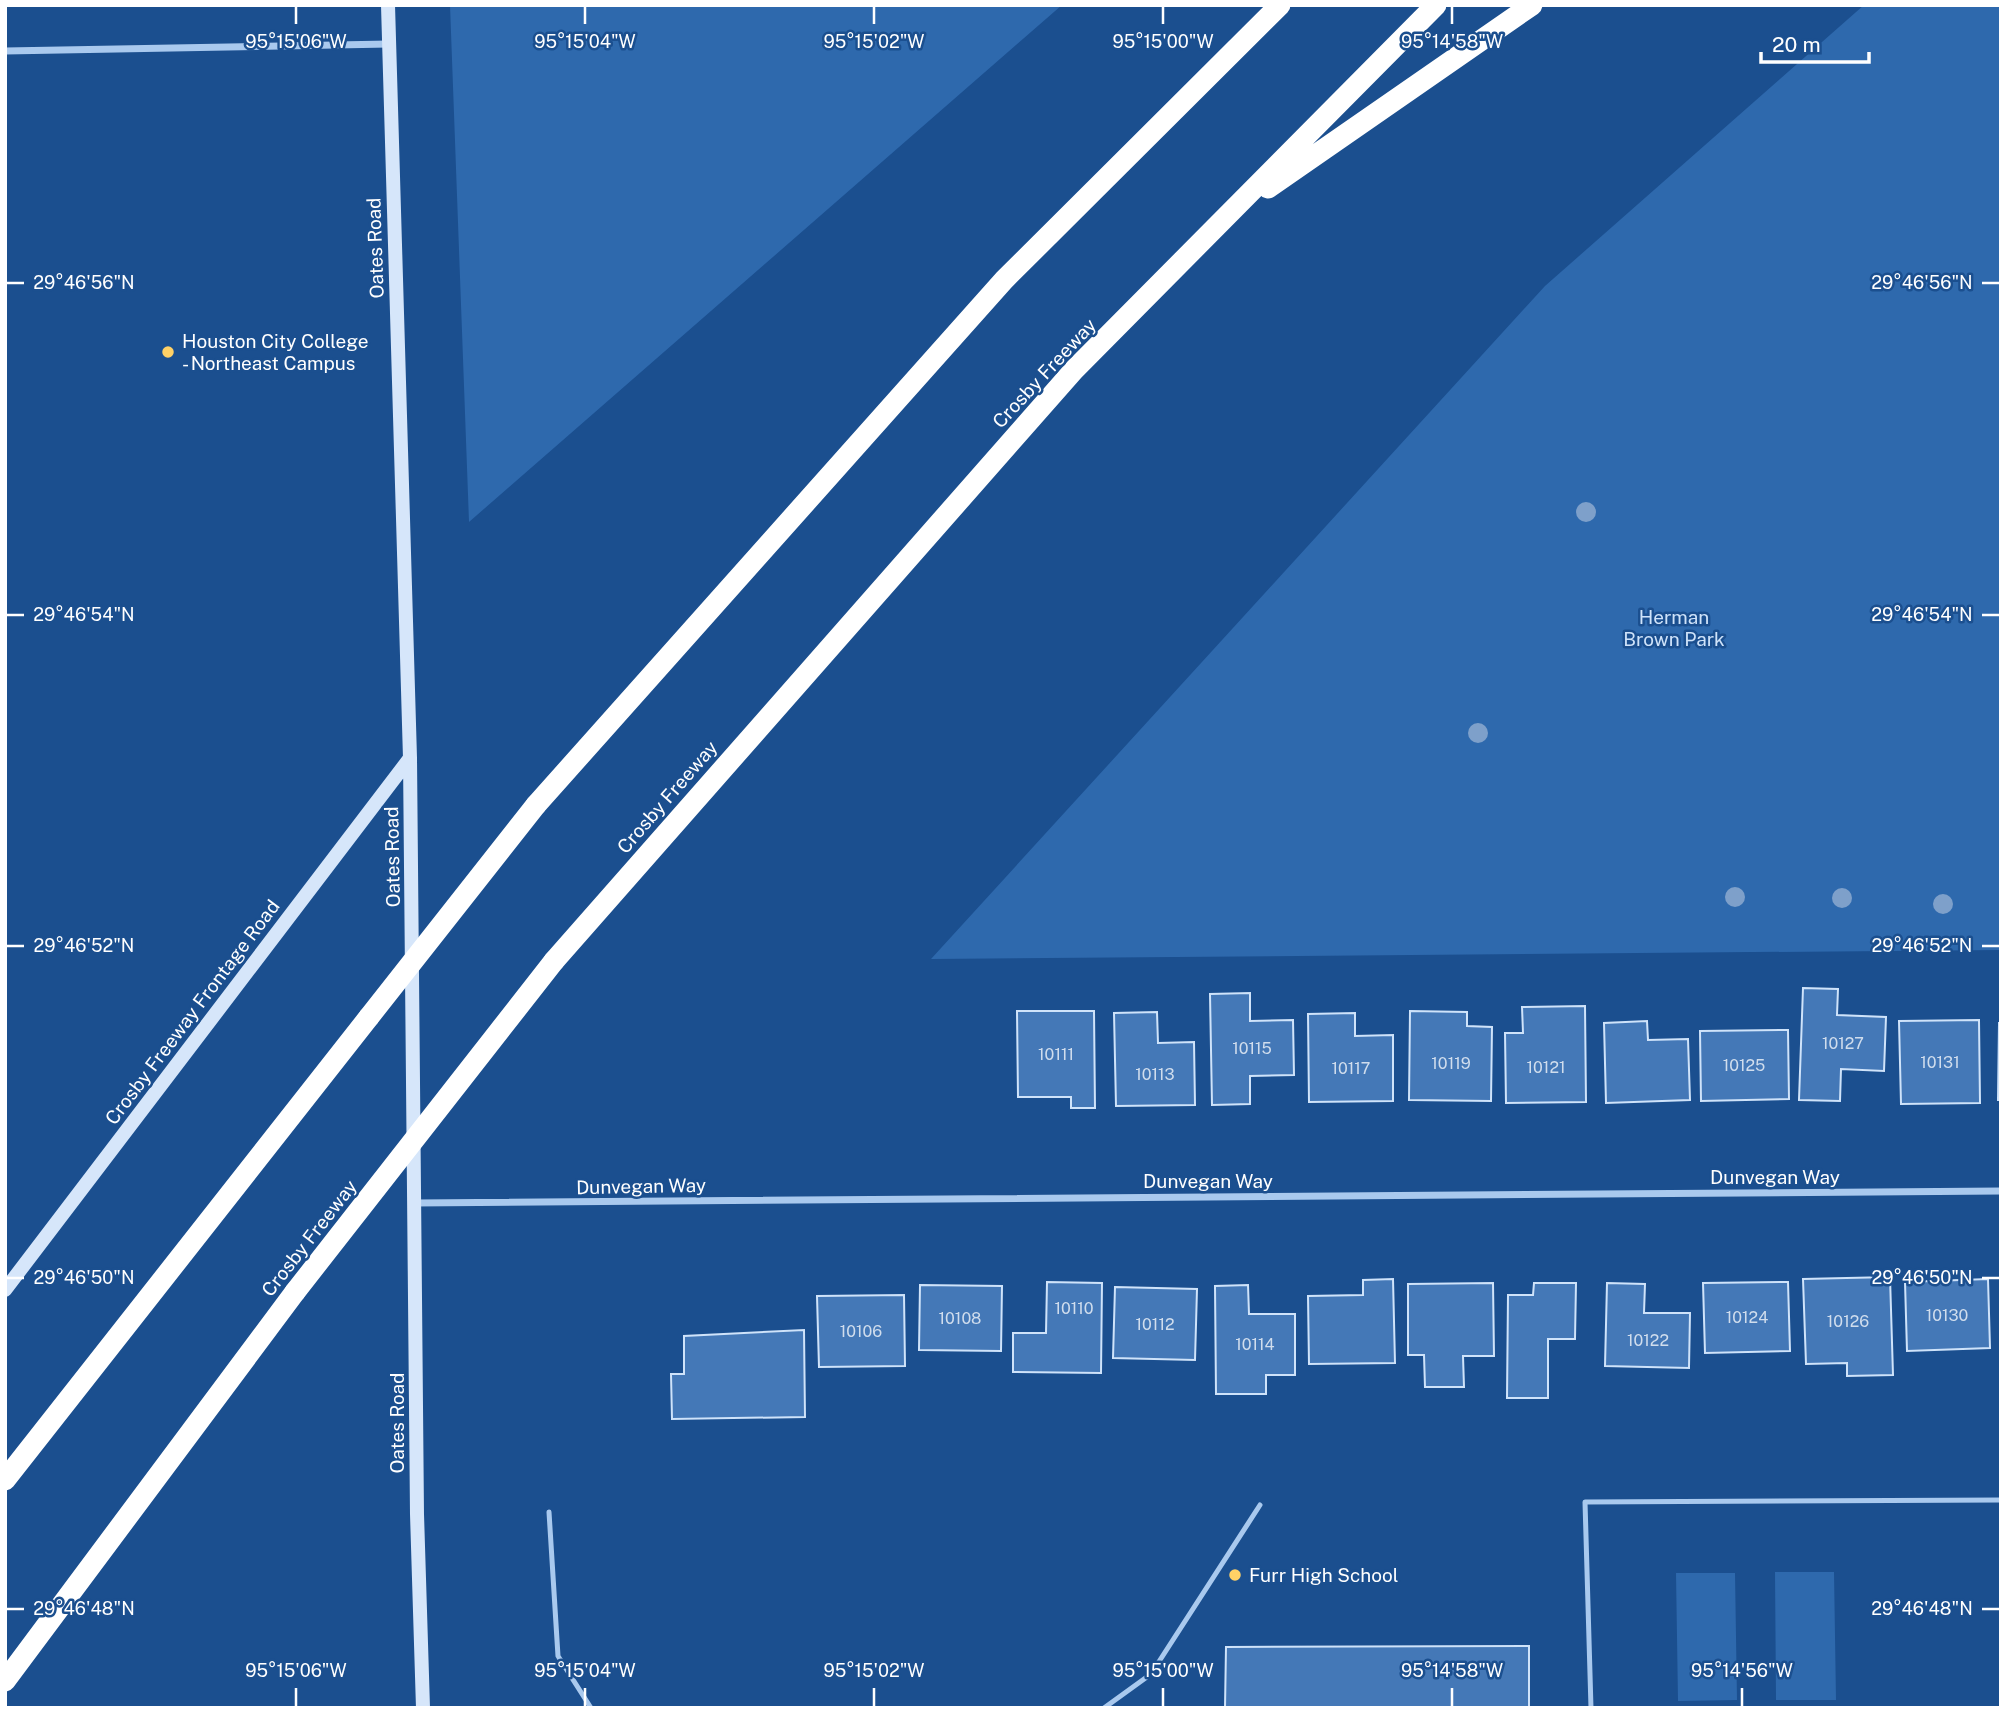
<svg xmlns="http://www.w3.org/2000/svg" width="2006" height="1713" viewBox="0 0 2006 1713" font-family="'Public Sans',sans-serif">
<style>
.green{fill:#2e69ad}
.building{fill:#4478b7;stroke:#cfe3fa;stroke-width:2}
.lines{fill:none;stroke-linecap:round;stroke-linejoin:round}
.lane{stroke:#a9c9ee;stroke-width:5}
.street{stroke:#a9c9ee;stroke-width:7}
.secondary{stroke:#d6e6fa;stroke-width:14}
.highway{stroke:#fff;stroke-width:21}
.highway-bridge{stroke:#fff;stroke-width:21}
.tree{fill:#7ea0ca}
.ticks{fill:none;stroke:#fff;stroke-width:2.5}
.poi-dot{fill:#ffd166;stroke:#1b4f8f;stroke-width:2.5}
.labels{text-anchor:middle;stroke-width:5;stroke-linejoin:round;paint-order:stroke}
.number-label{font-size:16px;fill:#d0dded}
.street-label{font-size:19px;fill:#fff;stroke:#1b4f8f}
.poi-label{font-size:19px;fill:#fff;stroke:#1b4f8f;text-anchor:start}
.park-label{font-size:19px;fill:#cfe3fa;stroke:#1b4f8f}
.ticks-label{font-size:18px;text-anchor:middle;fill:#fff;stroke:#1b4f8f;stroke-width:5;stroke-linejoin:round;paint-order:stroke}
</style>
<rect width="100%" height="100%" fill="#1b4f8f"/>
<path class="green" d="M450,5H1062L469,522Z
M1864,5H2001V950L931,959L1545,286Z
M1775,1572H1834L1836,1700H1776Z
M1676,1573H1735L1737,1700L1678,1701Z"/>
<path class="building" d="M1803,988L1838,989L1837,1015L1886,1017L1884,1071L1841,1069L1840,1101L1799,1100Z
M1250,993V1021L1293,1020L1294,1075L1250,1076V1104L1212,1105L1210,994Z
M1585,1006L1586,1102L1506,1103L1505,1033H1523L1522,1007Z
M1017,1011H1094L1095,1108H1071V1097H1018Z
M1410,1011L1467,1012V1026L1492,1027L1491,1101L1409,1100Z
M1157,1012L1158,1043L1194,1042L1195,1105L1116,1106L1114,1013Z
M1355,1013V1036L1393,1035V1101L1309,1102L1308,1014Z
M1979,1020L1980,1103L1901,1104L1899,1021Z
M1647,1021L1648,1040L1688,1039L1690,1100L1606,1103L1604,1023Z
M1999,1023H2001V1100H1998Z
M1788,1030L1789,1099L1701,1101L1700,1031Z
M1890,1277L1893,1375L1847,1376V1363L1806,1364L1803,1279Z
M1393,1279L1395,1363L1309,1364L1308,1296L1363,1295V1280Z
M1988,1279L1990,1348L1907,1351L1905,1282Z
M1047,1282L1102,1283L1101,1373L1013,1372V1333H1046Z
M1788,1282L1790,1351L1705,1353L1703,1283Z
M1493,1283L1494,1356H1463L1464,1387H1425L1424,1355H1408V1284Z
M1534,1283H1576L1575,1339H1548V1398H1507L1508,1295H1533Z
M1607,1283L1645,1284L1644,1313H1690L1689,1368L1605,1366Z
M920,1285L1002,1286L1001,1351L919,1350Z
M1248,1285L1249,1314H1295V1375H1266V1394H1216L1215,1286Z
M1115,1287L1197,1289L1195,1360L1113,1358Z
M904,1295L905,1366L819,1367L817,1296Z
M804,1330L805,1417L672,1419L671,1374H684V1336Z
M1529,1646V1708H1225L1226,1647Z"/>
<g class="lines">
<path class="lane" d="M549,1512L558,1656L591,1708
M1104,1708L1151,1674L1260,1505
M1591,1708L1585,1502L2001,1500"/>
<path class="street" d="M5,51L389,44
M415,1203L2001,1191"/>
<path class="secondary" d="M388,5L410,758L417,1514L423,1708
M5,1290L410,758"/>
<path class="highway" d="M1268,188L1532,5
M536,805L1004,280L1280,5
M554,961L1074,370L1436,5
M5,1480L369,1017
M5,1681L295,1292"/>
<path class="highway-bridge" d="M369,1017L536,805
M295,1292L554,961"/>
</g>
<g class="tree">
<circle cx="1586" cy="512" r="10"/>
<circle cx="1478" cy="733" r="10"/>
<circle cx="1735" cy="897" r="10"/>
<circle cx="1842" cy="898" r="10"/>
<circle cx="1943" cy="904" r="10"/>
</g>
<path class="ticks" d="M296,7V24M585,7V24M874,7V24M1163,7V24M1452,7V24M7,283H24M1982,283H1999M7,615H24M1982,615H1999M7,946H24M1982,946H1999M7,1278H24M1982,1278H1999M7,1609H24M1982,1609H1999M296,1688V1706M585,1688V1706M874,1688V1706M1163,1688V1706M1452,1688V1706M1742,1688V1706"/>
<g class="poi-dot">
<circle cx="168" cy="352" r="7"/>
<circle cx="1235" cy="1575" r="7"/>
</g>
<g class="labels">
<g class="number-label">
<text x="1843" y="1049">10127</text>
<text x="1252" y="1054">10115</text>
<text x="1056" y="1060">10111</text>
<text x="1940" y="1068">10131</text>
<text x="1451" y="1069">10119</text>
<text x="1744" y="1071">10125</text>
<text x="1546" y="1073">10121</text>
<text x="1351" y="1074">10117</text>
<text x="1155" y="1080">10113</text>
<text x="1074" y="1314">10110</text>
<text x="1947" y="1321">10130</text>
<text x="1747" y="1323">10124</text>
<text x="960" y="1324">10108</text>
<text x="1848" y="1327">10126</text>
<text x="1155" y="1330">10112</text>
<text x="861" y="1337">10106</text>
<text x="1648" y="1346">10122</text>
<text x="1255" y="1350">10114</text>
</g>
<g class="street-label">
<text transform="translate(375 248) rotate(-92)" y="7">Oates Road</text>
<text transform="translate(1044 373) rotate(-47)" y="7">Crosby Freeway</text>
<text transform="translate(667 797) rotate(-49)" y="7">Crosby Freeway</text>
<text transform="translate(392 857) rotate(-91)" y="7">Oates Road</text>
<text transform="translate(192 1012) rotate(-53)" y="7">Crosby Freeway Frontage Road</text>
<text x="1775" y="1184">Dunvegan Way</text>
<text x="1208" y="1188">Dunvegan Way</text>
<text transform="translate(641 1186) rotate(-1)" y="7">Dunvegan Way</text>
<text transform="translate(309 1238) rotate(-52)" y="7">Crosby Freeway</text>
<text transform="translate(397 1423) rotate(-90)" y="7">Oates Road</text>
</g>
<g class="poi-label">
<text x="182" y="348">Houston City College<tspan x="182" dy="22">- Northeast Campus</tspan></text>
<text x="1249" y="1582">Furr High School</text>
</g>
<g class="park-label">
<text x="1674" y="624">Herman<tspan x="1674" dy="22">Brown Park</tspan></text>
</g>
</g>
<g class="ticks-label">
<text x="296" y="48">95°15'06"W</text>
<text x="585" y="48">95°15'04"W</text>
<text x="874" y="48">95°15'02"W</text>
<text x="1163" y="48">95°15'00"W</text>
<text x="1452" y="48">95°14'58"W</text>
<text x="84" y="289">29°46'56"N</text>
<text x="1922" y="289">29°46'56"N</text>
<text x="84" y="621">29°46'54"N</text>
<text x="1922" y="621">29°46'54"N</text>
<text x="84" y="952">29°46'52"N</text>
<text x="1922" y="952">29°46'52"N</text>
<text x="84" y="1284">29°46'50"N</text>
<text x="1922" y="1284">29°46'50"N</text>
<text x="84" y="1615">29°46'48"N</text>
<text x="1922" y="1615">29°46'48"N</text>
<text x="296" y="1677">95°15'06"W</text>
<text x="585" y="1677">95°15'04"W</text>
<text x="874" y="1677">95°15'02"W</text>
<text x="1163" y="1677">95°15'00"W</text>
<text x="1452" y="1677">95°14'58"W</text>
<text x="1742" y="1677">95°14'56"W</text>
</g>
<rect width="2006" height="1713" fill="none" stroke="#ffffff" stroke-width="14"/>
<path d="M1761 52v10h108v-10" fill="none" stroke="#ffffff" stroke-width="3.5"/>
<text x="1772" y="52" font-size="21" fill="#ffffff" stroke="#1b4f8f" stroke-width="5" paint-order="stroke">20 m</text>
</svg>
